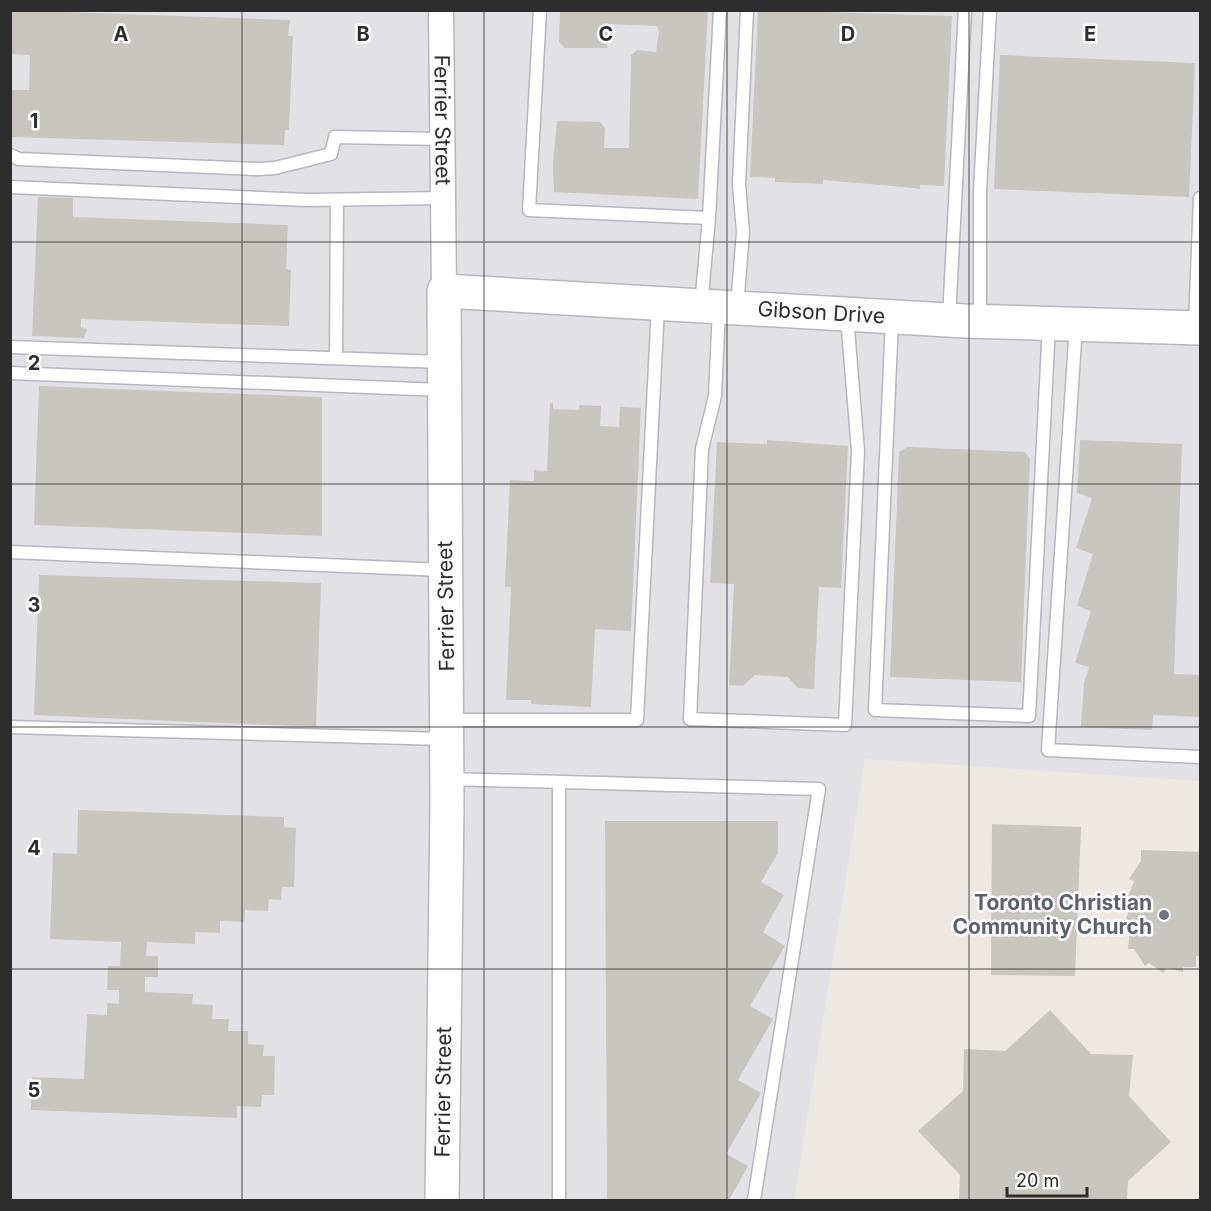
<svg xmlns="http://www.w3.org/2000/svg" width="1211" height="1211" viewBox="0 0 1211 1211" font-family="Inter,sans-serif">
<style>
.industrial{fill:#e2e1e6}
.building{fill:#c9c6bf}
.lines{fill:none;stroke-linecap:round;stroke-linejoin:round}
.lane-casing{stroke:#b5b7bf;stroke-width:15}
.street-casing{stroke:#b5b7bf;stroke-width:27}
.secondary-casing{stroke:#b5b7bf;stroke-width:36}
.lane{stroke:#fff;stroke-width:12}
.street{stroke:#fff;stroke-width:24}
.secondary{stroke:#fff;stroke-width:33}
.grid{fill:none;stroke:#2d2d2d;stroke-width:1.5;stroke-opacity:0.55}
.worship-dot{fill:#6b7280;stroke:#fff;stroke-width:2}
.labels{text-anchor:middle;stroke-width:5;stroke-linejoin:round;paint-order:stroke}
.street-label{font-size:21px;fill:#2d2d2d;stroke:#fff}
.worship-label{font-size:21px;font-weight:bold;fill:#5b616d;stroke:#fff;text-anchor:end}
.grid-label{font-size:20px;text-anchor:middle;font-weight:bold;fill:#2d2d2d;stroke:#fff;stroke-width:5;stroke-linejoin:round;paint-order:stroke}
</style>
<rect width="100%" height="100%" fill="#ede8e1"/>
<path class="industrial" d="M10,11H1200V781L865,759L794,1200H11Z"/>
<path class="building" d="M10,10L290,20L288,36H293L289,130H285L284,145L10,137V90H29L30,55L10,54Z
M560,10H708L698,199L554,192L553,164L557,121L600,122L605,128L604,148H629L631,55L637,50L656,52L659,32L657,26L609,24L607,48H565L559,42Z
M758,10L952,16L944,186L920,185V189L914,188L823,180V184L775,182V178L750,177Z
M1000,55L1195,63L1189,197L994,189Z
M38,197L73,198V217L288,225L286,269L291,270L289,326L81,319V327L87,329L84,338L32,336Z
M39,386L322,397V536L34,525Z
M550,403H553V409L579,410V405L601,406L600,426L619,427L620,407L641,408L631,631L595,629L591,707L531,704V700H506L511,587H505L510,480L534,481V470L547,471Z
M767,440L848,446L841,588L819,587L814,689L798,688L788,677L755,675L743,686L729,685L734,584L710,583L717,442L767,444Z
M1080,440L1182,444L1174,674L1200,675V717L1153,715L1152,730L1081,727L1084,683L1089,667L1075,663L1091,611L1077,606L1093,554L1076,548L1092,498L1077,493Z
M908,447L1025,452L1030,458L1021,682L890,677L899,452Z
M39,575L321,583L316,727L34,715Z
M78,810L284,817V827L296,828L294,887H282L281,900L269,899L268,911L245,910L244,922L220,921V933L195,932V944L147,942L146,956H158V977H145V992L193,994L192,1004L213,1005L212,1019H229L228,1031H248V1044L264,1045L263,1056H275L274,1095H262L261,1107L237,1106V1118L31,1110L32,1077L84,1079L87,1014L107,1015V1003L119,1004V990H107L108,966H120L121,942L50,939L53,853L77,854Z
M605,821H778V853L761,882L784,895L763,932L785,946L750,1006L773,1019L738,1080L761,1093L726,1154L748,1166L729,1200H607Z
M992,824L1081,827L1075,976L991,975Z
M1141,850L1200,852V956H1196V967H1183V972L1167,968L1163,973L1149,963L1145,966L1134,949H1128L1130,927L1124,925L1131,905L1126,903L1134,881L1129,879L1141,861Z
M1050,1010L1091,1054L1133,1055L1129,1096L1171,1142L1128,1181L1127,1200H959L960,1175L918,1131L963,1091L964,1049L1005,1051Z"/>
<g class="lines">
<g class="lane-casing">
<path id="lane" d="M540,10L529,210L709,218L720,10
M10,155L19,159L258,169L275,168L331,154L335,137L442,139
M10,187L308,200L443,198
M701,306L709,218
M737,307L743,232L739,184L747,10
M719,309L715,396L702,449L690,719L845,725L858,451L847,317
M949,318L965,10
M892,319L875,710L1029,716L1049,325
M980,321V191L990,10
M1076,325L1048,750L1200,757
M1195,325L1200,198
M10,347L444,362
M336,358L337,200
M10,373L442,390
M10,552L444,570
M448,720H637L658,306
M10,727L444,739
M448,779L819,789L754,1200
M559,782V1200"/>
</g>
<g class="street-casing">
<g id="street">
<path id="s1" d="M441,10L444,291"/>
</g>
</g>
<g class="secondary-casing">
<g id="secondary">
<path id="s2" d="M442,1200L447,804L444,291L965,321L1200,328"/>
</g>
</g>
<use href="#lane" class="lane"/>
<use href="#street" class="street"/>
<use href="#secondary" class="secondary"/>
</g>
<path class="grid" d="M242,10V1200M484,10V1200M727,10V1200M969,10V1200M10,242H1200M10,484H1200M10,727H1200M10,969H1200"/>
<circle class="worship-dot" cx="1164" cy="915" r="6"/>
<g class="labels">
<g class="street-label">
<text dy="7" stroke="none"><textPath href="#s1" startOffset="110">Ferrier Street</textPath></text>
<text dy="7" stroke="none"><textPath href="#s2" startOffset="1287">Gibson Drive</textPath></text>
<text transform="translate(446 606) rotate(-91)" y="7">Ferrier Street</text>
<text dy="7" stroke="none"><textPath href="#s2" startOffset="108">Ferrier Street</textPath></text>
</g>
<g class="worship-label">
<text x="1152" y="910">Toronto Christian<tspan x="1152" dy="24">Community Church</tspan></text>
</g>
</g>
<g class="grid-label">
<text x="121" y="41">A</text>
<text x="363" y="41">B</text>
<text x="606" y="41">C</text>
<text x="848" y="41">D</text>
<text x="1090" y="41">E</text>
<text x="34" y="128">1</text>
<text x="34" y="370">2</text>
<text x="34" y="612">3</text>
<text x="34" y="855">4</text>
<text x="34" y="1097">5</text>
</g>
<rect width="1211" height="1211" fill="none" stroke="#2d2d2d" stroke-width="24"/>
<path d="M1007 1187v9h80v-9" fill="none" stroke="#2d2d2d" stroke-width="3"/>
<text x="1016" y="1187" font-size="18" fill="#2d2d2d" stroke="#ffffff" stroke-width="4.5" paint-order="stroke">20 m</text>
</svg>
